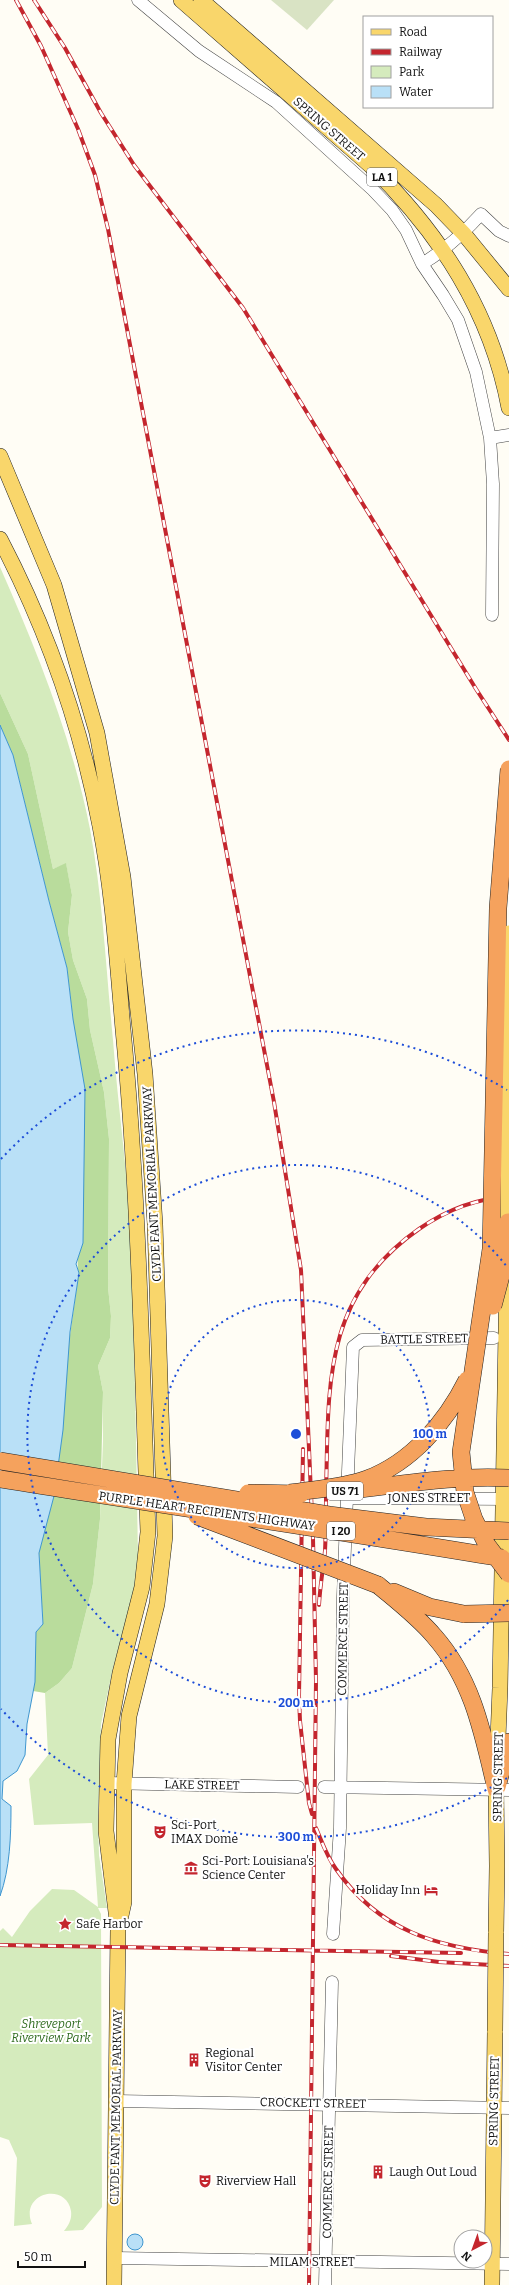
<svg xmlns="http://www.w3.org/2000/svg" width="509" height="2285" viewBox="0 0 509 2285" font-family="Bitter,serif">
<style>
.green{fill:#d5ebbd}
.forest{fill:#b9dc9c}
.cemetery{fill:#d9e3c4}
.water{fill:#b9e0f7;stroke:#3f96cf}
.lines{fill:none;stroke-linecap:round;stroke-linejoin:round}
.minor-casing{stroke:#444;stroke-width:13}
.major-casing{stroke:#222;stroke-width:16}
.highway-casing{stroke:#222;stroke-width:18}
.minor{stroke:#fff;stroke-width:12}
.major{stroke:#f9d66b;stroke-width:15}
.highway{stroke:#f5a25d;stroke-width:17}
.rail-casing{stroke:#c4262e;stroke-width:4}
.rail{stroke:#fff;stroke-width:2.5;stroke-dasharray:8;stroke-linecap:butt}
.major-bridge-casing{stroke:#222;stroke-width:16;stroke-linecap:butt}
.highway-bridge-casing{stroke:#222;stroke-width:18;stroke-linecap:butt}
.major-bridge{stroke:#f9d66b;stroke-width:15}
.highway-bridge{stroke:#f5a25d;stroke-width:17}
.ring{fill:none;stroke:#1d4ed8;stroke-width:2;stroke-dasharray:2 4}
.labels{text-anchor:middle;stroke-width:4;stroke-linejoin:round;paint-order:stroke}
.shield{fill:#fff;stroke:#585858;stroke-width:1}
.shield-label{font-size:11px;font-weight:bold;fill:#111}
.street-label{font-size:12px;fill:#111;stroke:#fff}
.poi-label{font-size:12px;fill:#111;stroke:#fff;text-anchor:start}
.park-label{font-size:12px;font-style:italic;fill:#2f6b1f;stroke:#fff}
.centre{fill:#1d4ed8;stroke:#fff;stroke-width:2}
.ring-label{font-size:12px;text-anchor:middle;font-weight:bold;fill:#1d4ed8;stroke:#fff;stroke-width:4;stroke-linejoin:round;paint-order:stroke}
</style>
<rect width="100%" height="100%" fill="#fffdf5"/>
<path class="green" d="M0,567C37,651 72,738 90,829C103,899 106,970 113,1040C118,1108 128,1174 131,1242C135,1346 136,1451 138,1555L135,1590L113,1668L101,1724L98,1817L99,1855L107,1908H98L101,1914L102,2207L83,2230L64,2231C69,2225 72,2219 71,2211C66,2181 19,2193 32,2224L14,2226L17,2158L9,2140L0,2137V1931L3,1928L12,1937L30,1911L52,1889L74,1890L98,1907L92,1823L34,1825L29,1779L48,1755L45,1693L59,1683L72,1668L93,1584L100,1519L103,1441V1392L98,1366L110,1338L111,1316L108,1287L109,1139L104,1092L90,1030L87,999L73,960L68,932L72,895L66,864L53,869L28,754L0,693Z"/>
<path class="forest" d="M0,693L28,754L53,869L66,863L72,895L68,932L73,960L87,999L90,1030L104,1092L109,1139L108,1287L111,1316L110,1338L98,1366L103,1392L100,1519L93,1584L72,1668L59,1683L45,1693L33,1691L36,1632L43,1624L39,1553L78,1279L73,1019L67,968L49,901L13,755L0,725Z"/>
<path class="cemetery" d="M271,0H334L307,30Z"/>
<path class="water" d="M0,725L13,755L49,901L67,968L73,1019L85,1089L83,1243L76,1264L79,1273L70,1332L63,1430L54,1496L39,1553L43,1624L36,1632L35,1682L27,1724L25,1755L17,1771L3,1781L2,1799L11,1806C11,1835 10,1869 0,1896Z
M127 2242a8 8 0 1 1 16 0a8 8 0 1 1-16 0Z"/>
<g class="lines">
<g class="minor-casing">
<path id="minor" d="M138,0L199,51L276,102L373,190L392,210L406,230L422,264L443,295L458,320L476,372L490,438L493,484L492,615
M422,264C445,250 463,234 481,214L499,231L509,236
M490,438L509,435
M348,1498L509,1499
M106,1783L298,1787
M324,1787L509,1790
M333,1934L340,1828L343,1597L353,1347L362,1340L494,1338
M117,2101L509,2108
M115,2258L509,2264
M325,2285L332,1982"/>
</g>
<g class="major-casing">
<path id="major" d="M181,0L371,166C440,234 491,311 509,408
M201,0L436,205L464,234L509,289
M0,456L54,585L97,733L123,877L145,1074L155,1224L165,1536L157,1604L129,1716L124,1784V1902L118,1929L114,2285
M0,539C47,629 81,726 100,826C113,893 117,961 123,1029C139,1196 142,1364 148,1532L142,1587L120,1673L108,1739L106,1831L117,1920
M496,1933L497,1866L496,1789L500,1688L507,1271
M492,2285L495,2031"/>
</g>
<g class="highway-casing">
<path id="highway" d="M378,1585C397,1601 418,1617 434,1636C473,1680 483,1734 496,1789
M394,1592L430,1607L464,1614
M497,1787L509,1742"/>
</g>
<use href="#minor" class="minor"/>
<use href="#major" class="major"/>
<use href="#highway" class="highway"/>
<g class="rail-casing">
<path id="rail" d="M16,0L41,46L78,129L95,175L108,229L274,1102L301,1270L313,1538L316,1681L309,2285
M34,0L65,48L101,113L134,165L243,308L476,689L509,740
M303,1449L299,1696L300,1721L309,1803L312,1814
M319,1605C320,1587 323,1569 325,1551C326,1532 326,1513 326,1493C329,1388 321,1297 419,1229C445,1211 477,1198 509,1197
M316,1828C322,1842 327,1857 336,1869C379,1931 438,1948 509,1954
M0,1945L461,1953
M391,1956L439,1962L509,1966"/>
</g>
<use href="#rail" class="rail"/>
<g class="major-bridge-casing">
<path id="major-bridge" d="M508,1222L509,933
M495,2031L496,1933"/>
</g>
<g class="highway-bridge-casing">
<path id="highway-bridge" d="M509,769L498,908L491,1249L461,1452L465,1492L474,1519L487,1545L509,1574
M493,1306L502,1272L508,1222
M0,1461L329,1515L426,1527L509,1531
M0,1479C167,1506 335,1530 502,1558
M353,1490C405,1484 457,1475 509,1478
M248,1493L301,1494
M290,1493C315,1489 343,1488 367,1479C412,1462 446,1422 467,1380
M197,1516L378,1585
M464,1614L509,1613"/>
</g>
<use href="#major-bridge" class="major-bridge"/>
<use href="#highway-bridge" class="highway-bridge"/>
</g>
<g class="ring">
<circle cx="296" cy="1434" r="134"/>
<path d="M508 1600A269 269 0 1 1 508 1268"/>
<path d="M507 1778A403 403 0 0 1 1 1709M1 1159A403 403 0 0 1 507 1090"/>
</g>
<defs>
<g id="theatre-bare" transform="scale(1.08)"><path d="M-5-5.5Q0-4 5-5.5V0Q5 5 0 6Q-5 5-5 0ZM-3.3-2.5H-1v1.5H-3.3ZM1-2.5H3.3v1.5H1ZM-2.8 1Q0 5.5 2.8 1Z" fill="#c4262e" stroke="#fff" stroke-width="2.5" paint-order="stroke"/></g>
<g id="museum-bare" transform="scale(1.08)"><path d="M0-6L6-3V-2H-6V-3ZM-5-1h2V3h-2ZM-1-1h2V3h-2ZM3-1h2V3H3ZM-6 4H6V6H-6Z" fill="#c4262e" stroke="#fff" stroke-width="2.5" paint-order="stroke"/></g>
<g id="hotel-bare" transform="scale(1.08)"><path d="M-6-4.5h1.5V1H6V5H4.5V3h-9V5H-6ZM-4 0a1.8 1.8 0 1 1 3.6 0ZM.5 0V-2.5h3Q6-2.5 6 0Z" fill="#c4262e" stroke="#fff" stroke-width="2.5" paint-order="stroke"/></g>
<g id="sight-bare" transform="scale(1.08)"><path d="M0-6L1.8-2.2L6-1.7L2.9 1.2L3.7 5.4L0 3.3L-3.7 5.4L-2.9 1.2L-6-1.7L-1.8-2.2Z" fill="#c4262e" stroke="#fff" stroke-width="2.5" paint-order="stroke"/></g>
<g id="building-bare" transform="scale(1.08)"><path d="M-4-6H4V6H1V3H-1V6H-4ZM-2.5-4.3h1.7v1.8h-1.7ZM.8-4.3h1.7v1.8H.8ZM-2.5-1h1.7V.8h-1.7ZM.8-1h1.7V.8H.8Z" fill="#c4262e" stroke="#fff" stroke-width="2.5" paint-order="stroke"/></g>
</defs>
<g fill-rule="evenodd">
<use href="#theatre-bare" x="160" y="1832"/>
<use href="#museum-bare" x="191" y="1868"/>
<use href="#hotel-bare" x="431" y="1890"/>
<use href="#sight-bare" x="65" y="1924"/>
<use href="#building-bare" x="194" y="2060"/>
<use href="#building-bare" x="378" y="2172"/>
<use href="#theatre-bare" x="205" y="2181"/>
</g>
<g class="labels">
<g class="shield">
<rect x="367" y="168" width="30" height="18" rx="3"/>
<rect x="327" y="1482" width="36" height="18" rx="3"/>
<rect x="327" y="1522" width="28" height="18" rx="3"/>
</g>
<g class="shield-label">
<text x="382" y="181">LA 1</text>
<text x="345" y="1495">US 71</text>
<text x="341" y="1535">I 20</text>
</g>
<g class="street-label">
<text transform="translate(329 129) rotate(41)" y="4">SPRING STREET</text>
<text transform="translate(152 1184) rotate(-93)" y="4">CLYDE FANT MEMORIAL PARKWAY</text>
<text transform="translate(424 1339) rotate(-1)" y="4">BATTLE STREET</text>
<text x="429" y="1502">JONES STREET</text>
<text transform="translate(207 1511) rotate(8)" y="4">PURPLE HEART RECIPIENTS HIGHWAY</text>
<text transform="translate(343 1639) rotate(-89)" y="4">COMMERCE STREET</text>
<text transform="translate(498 1777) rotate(-89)" y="4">SPRING STREET</text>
<text transform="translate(202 1785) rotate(1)" y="4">LAKE STREET</text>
<text transform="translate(494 2101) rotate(-89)" y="4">SPRING STREET</text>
<text transform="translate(313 2103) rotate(1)" y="4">CROCKETT STREET</text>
<text transform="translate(116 2107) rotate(-89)" y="4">CLYDE FANT MEMORIAL PARKWAY</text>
<text transform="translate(328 2182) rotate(-89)" y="4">COMMERCE STREET</text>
<text x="312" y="2266">MILAM STREET</text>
</g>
<g class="poi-label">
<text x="171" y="1829">Sci-Port<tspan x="171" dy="14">IMAX Dome</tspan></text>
<text x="202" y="1865">Sci-Port: Louisiana's<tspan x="202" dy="14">Science Center</tspan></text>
<text x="420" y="1894" text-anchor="end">Holiday Inn</text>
<text x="76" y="1928">Safe Harbor</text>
<text x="205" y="2057">Regional<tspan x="205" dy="14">Visitor Center</tspan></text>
<text x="389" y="2176">Laugh Out Loud</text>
<text x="216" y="2185">Riverview Hall</text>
</g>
<g class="park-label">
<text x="51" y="2028">Shreveport<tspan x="51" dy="14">Riverview Park</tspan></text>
</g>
</g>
<circle cx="296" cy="1434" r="6" class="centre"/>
<g class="ring-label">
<text x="430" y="1438">100 m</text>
<text x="296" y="1707">200 m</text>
<text x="296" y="1841">300 m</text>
</g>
<rect x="363" y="16" width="130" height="92" fill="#ffffff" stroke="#a0a0a0"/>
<rect x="371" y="29" width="20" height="6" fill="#f9d66b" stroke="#a0a0a0"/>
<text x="399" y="36" font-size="12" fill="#111111">Road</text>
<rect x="371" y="49" width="20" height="6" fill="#c4262e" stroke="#a0a0a0"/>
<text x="399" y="56" font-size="12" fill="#111111">Railway</text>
<rect x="371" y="66" width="20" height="12" fill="#d5ebbd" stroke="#a0a0a0"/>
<text x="399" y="76" font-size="12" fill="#111111">Park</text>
<rect x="371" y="86" width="20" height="12" fill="#b9e0f7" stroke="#a0a0a0"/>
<text x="399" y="96" font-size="12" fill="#111111">Water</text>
<g transform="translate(473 2249) rotate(221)"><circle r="19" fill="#ffffff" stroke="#a0a0a0"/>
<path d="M0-3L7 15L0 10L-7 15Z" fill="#c4262e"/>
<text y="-6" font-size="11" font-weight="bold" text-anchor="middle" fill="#111111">N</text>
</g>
<path d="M18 2261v6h67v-6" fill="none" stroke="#111111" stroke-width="2"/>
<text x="24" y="2261" font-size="12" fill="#111111" stroke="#ffffff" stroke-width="3" paint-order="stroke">50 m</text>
</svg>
